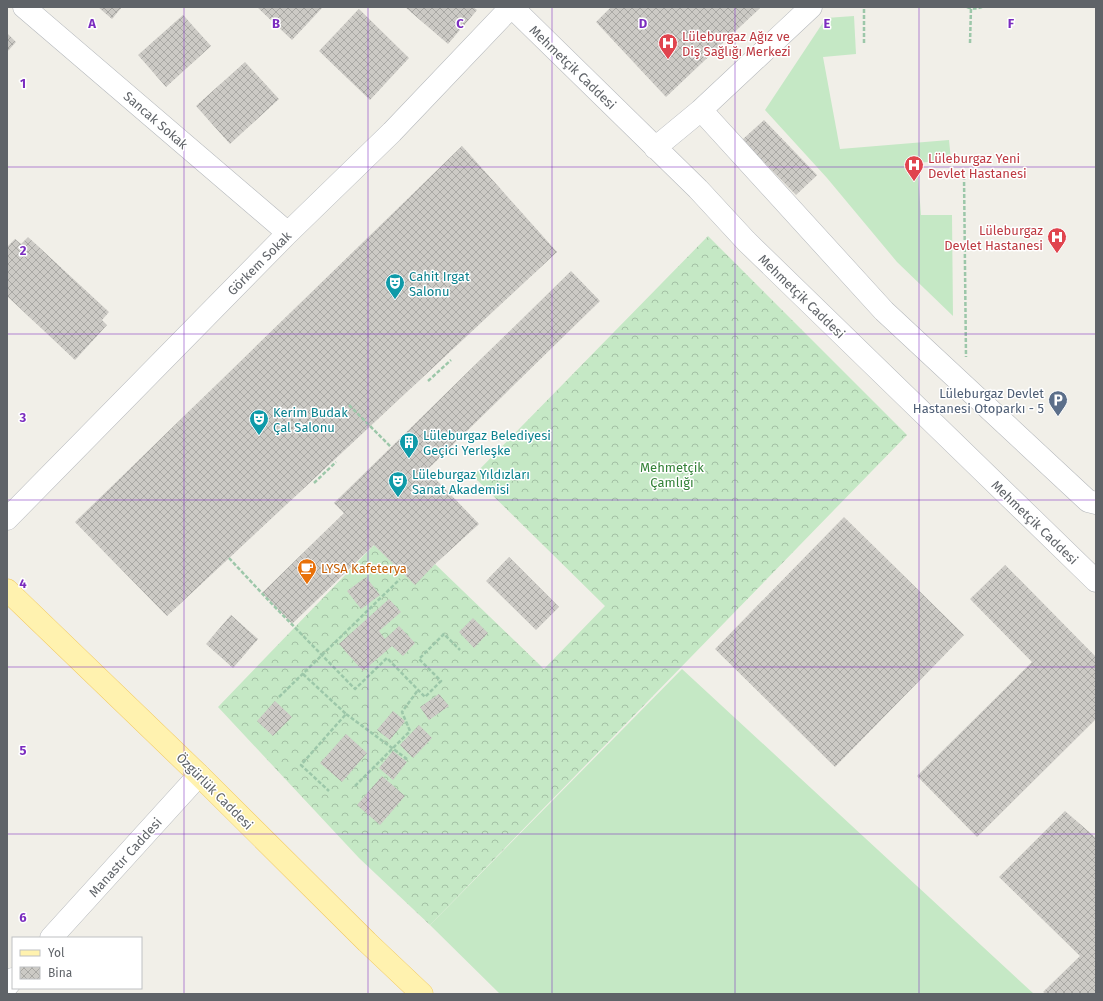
<svg xmlns="http://www.w3.org/2000/svg" width="1103" height="1001" viewBox="0 0 1103 1001" font-family="'Fira Sans',sans-serif">
<style>
.grass{fill:#c5e8c5}
.forest{fill:url(#forest-crowns)}
.building{fill:url(#building-cross-hatch)}
.lines{fill:none;stroke-linecap:round;stroke-linejoin:round}
.minor-casing{stroke:#b5b8bc;stroke-width:23}
.major-casing{stroke:#f2c960;stroke-width:23}
.path{stroke:#9cc7a9;stroke-width:2.5;stroke-dasharray:4 2;stroke-linecap:butt}
.minor{stroke:#fff;stroke-width:22}
.major{stroke:#fff2af;stroke-width:22}
.grid{fill:none;stroke:#7b2cbf;stroke-width:1;stroke-opacity:0.55}
.labels{text-anchor:middle;stroke-width:3;stroke-linejoin:round;paint-order:stroke}
.health-label{font-size:13px;fill:#be3a42;stroke:#fff;text-anchor:start}
.street-label{font-size:13px;fill:#5f6368;stroke:#fff}
.culture-label{font-size:13px;fill:#0d838f;stroke:#fff;text-anchor:start}
.service-label{font-size:13px;fill:#4e5e75;stroke:#fff;text-anchor:end}
.park-label{font-size:13px;fill:#348238;stroke:#fff}
.food-label{font-size:13px;fill:#c56008;stroke:#fff;text-anchor:start}
.grid-label{font-size:13px;text-anchor:middle;font-weight:bold;fill:#7b2cbf;stroke:#fff;stroke-width:3;stroke-linejoin:round;paint-order:stroke}
</style>
<defs>
<pattern id="forest-crowns" width="20" height="18" patternUnits="userSpaceOnUse"><rect width="20" height="18" fill="#c5e8c5"/><path d="M2 6a3 3 0 1 1 6 0M12 15a3 3 0 1 1 6 0" fill="none" stroke="#a3c0a4"/></pattern>
<pattern id="building-cross-hatch" width="8" height="8" patternUnits="userSpaceOnUse"><rect width="8" height="8" fill="#cccac5"/><path d="M0 0l8 8M0 8l8-8" fill="none" stroke="#a9a8a4"/></pattern>
</defs>
<rect width="100%" height="100%" fill="#f1efe8"/>
<path class="grass" d="M854,16L856,54L823,57L840,149L949,140L951,160L917,163L921,215H952L953,316L897,262L827,178L765,110L826,18Z
M682,669L1034,994H500L430,925Z"/>
<path class="forest" d="M708,236L907,435L430,925L359,858L218,707L374,545L415,584L435,564L544,669L605,606L473,476Z"/>
<path class="building" d="M98,7H122L112,19Z
M257,7H323L292,40Z
M405,7H473L477,10L448,44Z
M611,7H761L666,97L596,22Z
M359,9L409,58L370,100L319,51Z
M183,15L211,46L166,87L138,55Z
M7,33L16,42L7,52Z
M245,62L279,99L230,144L196,106Z
M764,120L817,175L796,195L742,140Z
M462,146L557,252L167,616L75,522Z
M28,237L109,312L102,320L107,325L75,360L7,296V247L15,239L21,244Z
M571,271L600,301L427,470L479,524L435,564L415,585L374,545L292,624L262,593L344,513L334,503Z
M844,517L964,635L835,767L715,649Z
M509,557L559,607L536,630L486,581Z
M1005,565L1096,657V719L977,837L917,776L1032,662L970,599Z
M366,577L380,595L361,609L347,591Z
M389,599L401,612L379,631L385,639L399,626L415,643L403,656L392,646L363,671L339,644Z
M231,615L258,639L233,668L206,644Z
M473,618L488,633L474,648L459,632Z
M439,694L449,706L429,720L420,707Z
M275,701L292,717L273,736L257,721Z
M393,711L405,721L390,740L377,730Z
M419,725L432,738L413,758L400,745Z
M346,734L367,753L342,782L320,763Z
M393,751L407,762L393,780L379,768Z
M382,776L405,796L380,825L357,805Z
M1065,811L1096,838V994H1046L1043,992L1080,956L999,877Z"/>
<g class="lines">
<g class="minor-casing">
<path id="minor" d="M24,7L288,233
M512,7L698,189L746,241L1096,581
M811,7L701,110L884,311L1088,501L1096,503
M655,148L701,110
M7,519L288,233L392,132L511,7
M51,938L199,775
M7,986L13,979"/>
</g>
<g class="major-casing">
<path id="major" d="M7,590L199,775L367,942L422,994"/>
</g>
<path class="path" d="M967,7C972,9 976,9 982,7
M864,43V7
M970,43L971,8
M964,176L966,357
M428,381L451,360
M349,405L391,447
M314,483L336,462
M229,558L271,603L355,689L387,658L425,697L441,681L419,659L444,634L460,650
M303,674L346,714L301,765L329,791
M279,697L400,579
M346,714L407,759
M355,786L410,731L402,712L418,690"/>
<use href="#minor" class="minor"/>
<use href="#major" class="major"/>
</g>
<path class="grid" d="M184,7V994M368,7V994M552,7V994M735,7V994M919,7V994M7,167H1096M7,334H1096M7,500H1096M7,667H1096M7,834H1096"/>
<defs>
<g id="hospital-pin" transform="scale(1)"><path d="M0 17L-7.5 6A9.5 9.5 0 1 1 7.5 6Z" fill="#e0444e" stroke="#fff"/><path d="M-5-5h3v3.5h4V-5h3V5h-3V1.5h-4V5h-3Z" fill="#fff"/></g>
<g id="theatre-pin" transform="scale(1)"><path d="M0 17L-7.5 6A9.5 9.5 0 1 1 7.5 6Z" fill="#0f9aa8" stroke="#fff"/><path d="M-5-5.5Q0-4 5-5.5V0Q5 5 0 6Q-5 5-5 0ZM-3.3-2.5H-1v1.5H-3.3ZM1-2.5H3.3v1.5H1ZM-2.8 1Q0 5.5 2.8 1Z" fill="#fff"/></g>
<g id="parking-pin" transform="scale(1)"><path d="M0 17L-7.5 6A9.5 9.5 0 1 1 7.5 6Z" fill="#5c6f8a" stroke="#fff"/><path d="M-3.5-5.5H1a3.5 3.5 0 0 1 0 7H-1V5.5H-3.5ZM-1-3.4V-.6H.8a1.4 1.4 0 0 0 0-2.8Z" fill="#fff"/></g>
<g id="building-pin" transform="scale(1)"><path d="M0 17L-7.5 6A9.5 9.5 0 1 1 7.5 6Z" fill="#0f9aa8" stroke="#fff"/><path d="M-4-6H4V6H1V3H-1V6H-4ZM-2.5-4.3h1.7v1.8h-1.7ZM.8-4.3h1.7v1.8H.8ZM-2.5-1h1.7V.8h-1.7ZM.8-1h1.7V.8H.8Z" fill="#fff"/></g>
<g id="cafe-pin" transform="scale(1)"><path d="M0 17L-7.5 6A9.5 9.5 0 1 1 7.5 6Z" fill="#e8710a" stroke="#fff"/><path d="M-5.5-4.5H6V0H3Q3 3.5 0 3.5H-2.5Q-5.5 3.5-5.5 0ZM3-3.2v2h1.7v-2ZM-6 4.5H4V6H-6Z" fill="#fff"/></g>
</defs>
<g fill-rule="evenodd">
<use href="#hospital-pin" x="668" y="43"/>
<use href="#hospital-pin" x="914" y="165"/>
<use href="#hospital-pin" x="1057" y="237"/>
<use href="#theatre-pin" x="395" y="283"/>
<use href="#parking-pin" x="1058" y="400"/>
<use href="#theatre-pin" x="259" y="419"/>
<use href="#building-pin" x="409" y="442"/>
<use href="#theatre-pin" x="398" y="481"/>
<use href="#cafe-pin" x="307" y="568"/>
</g>
<g class="labels">
<g class="health-label">
<text x="682" y="41">Lüleburgaz Ağız ve<tspan x="682" dy="15">Diş Sağlığı Merkezi</tspan></text>
<text x="928" y="163">Lüleburgaz Yeni<tspan x="928" dy="15">Devlet Hastanesi</tspan></text>
<text x="1043" y="235" text-anchor="end">Lüleburgaz<tspan x="1043" dy="15">Devlet Hastanesi</tspan></text>
</g>
<g class="street-label">
<text transform="translate(573 67) rotate(44)" y="5">Mehmetçik Caddesi</text>
<text transform="translate(156 120) rotate(41)" y="5">Sancak Sokak</text>
<text transform="translate(259 263) rotate(-45)" y="5">Görkem Sokak</text>
<text transform="translate(802 296) rotate(44)" y="5">Mehmetçik Caddesi</text>
<text transform="translate(1035 522) rotate(44)" y="5">Mehmetçik Caddesi</text>
<text transform="translate(215 791) rotate(45)" y="5">Özgürlük Caddesi</text>
<text transform="translate(125 857) rotate(-48)" y="5">Manastır Caddesi</text>
</g>
<g class="culture-label">
<text x="409" y="281">Cahit Irgat<tspan x="409" dy="15">Salonu</tspan></text>
<text x="273" y="417">Kerim Budak<tspan x="273" dy="15">Çal Salonu</tspan></text>
<text x="423" y="440">Lüleburgaz Belediyesi<tspan x="423" dy="15">Geçici Yerleşke</tspan></text>
<text x="412" y="479">Lüleburgaz Yıldızları<tspan x="412" dy="15">Sanat Akademisi</tspan></text>
</g>
<g class="service-label">
<text x="1044" y="398">Lüleburgaz Devlet<tspan x="1044" dy="15">Hastanesi Otoparkı - 5</tspan></text>
</g>
<g class="park-label">
<text x="672" y="472">Mehmetçik<tspan x="672" dy="15">Çamlığı</tspan></text>
</g>
<g class="food-label">
<text x="321" y="573">LYSA Kafeterya</text>
</g>
</g>
<g class="grid-label">
<text x="92" y="28">A</text>
<text x="276" y="28">B</text>
<text x="460" y="28">C</text>
<text x="643" y="28">D</text>
<text x="827" y="28">E</text>
<text x="1011" y="28">F</text>
<text x="23" y="88">1</text>
<text x="23" y="255">2</text>
<text x="23" y="422">3</text>
<text x="23" y="588">4</text>
<text x="23" y="755">5</text>
<text x="23" y="922">6</text>
</g>
<rect width="1103" height="1001" fill="none" stroke="#5f6368" stroke-width="16"/>
<rect x="12" y="937" width="130" height="52" fill="#ffffff" stroke="#bfc1c3"/>
<rect x="20" y="950" width="20" height="6" fill="#fff2af" stroke="#bfc1c3"/>
<text x="48" y="957" font-size="12" fill="#5f6368">Yol</text>
<rect x="20" y="967" width="20" height="12" fill="url(#building-cross-hatch)" stroke="#bfc1c3"/>
<text x="48" y="977" font-size="12" fill="#5f6368">Bina</text>
</svg>
